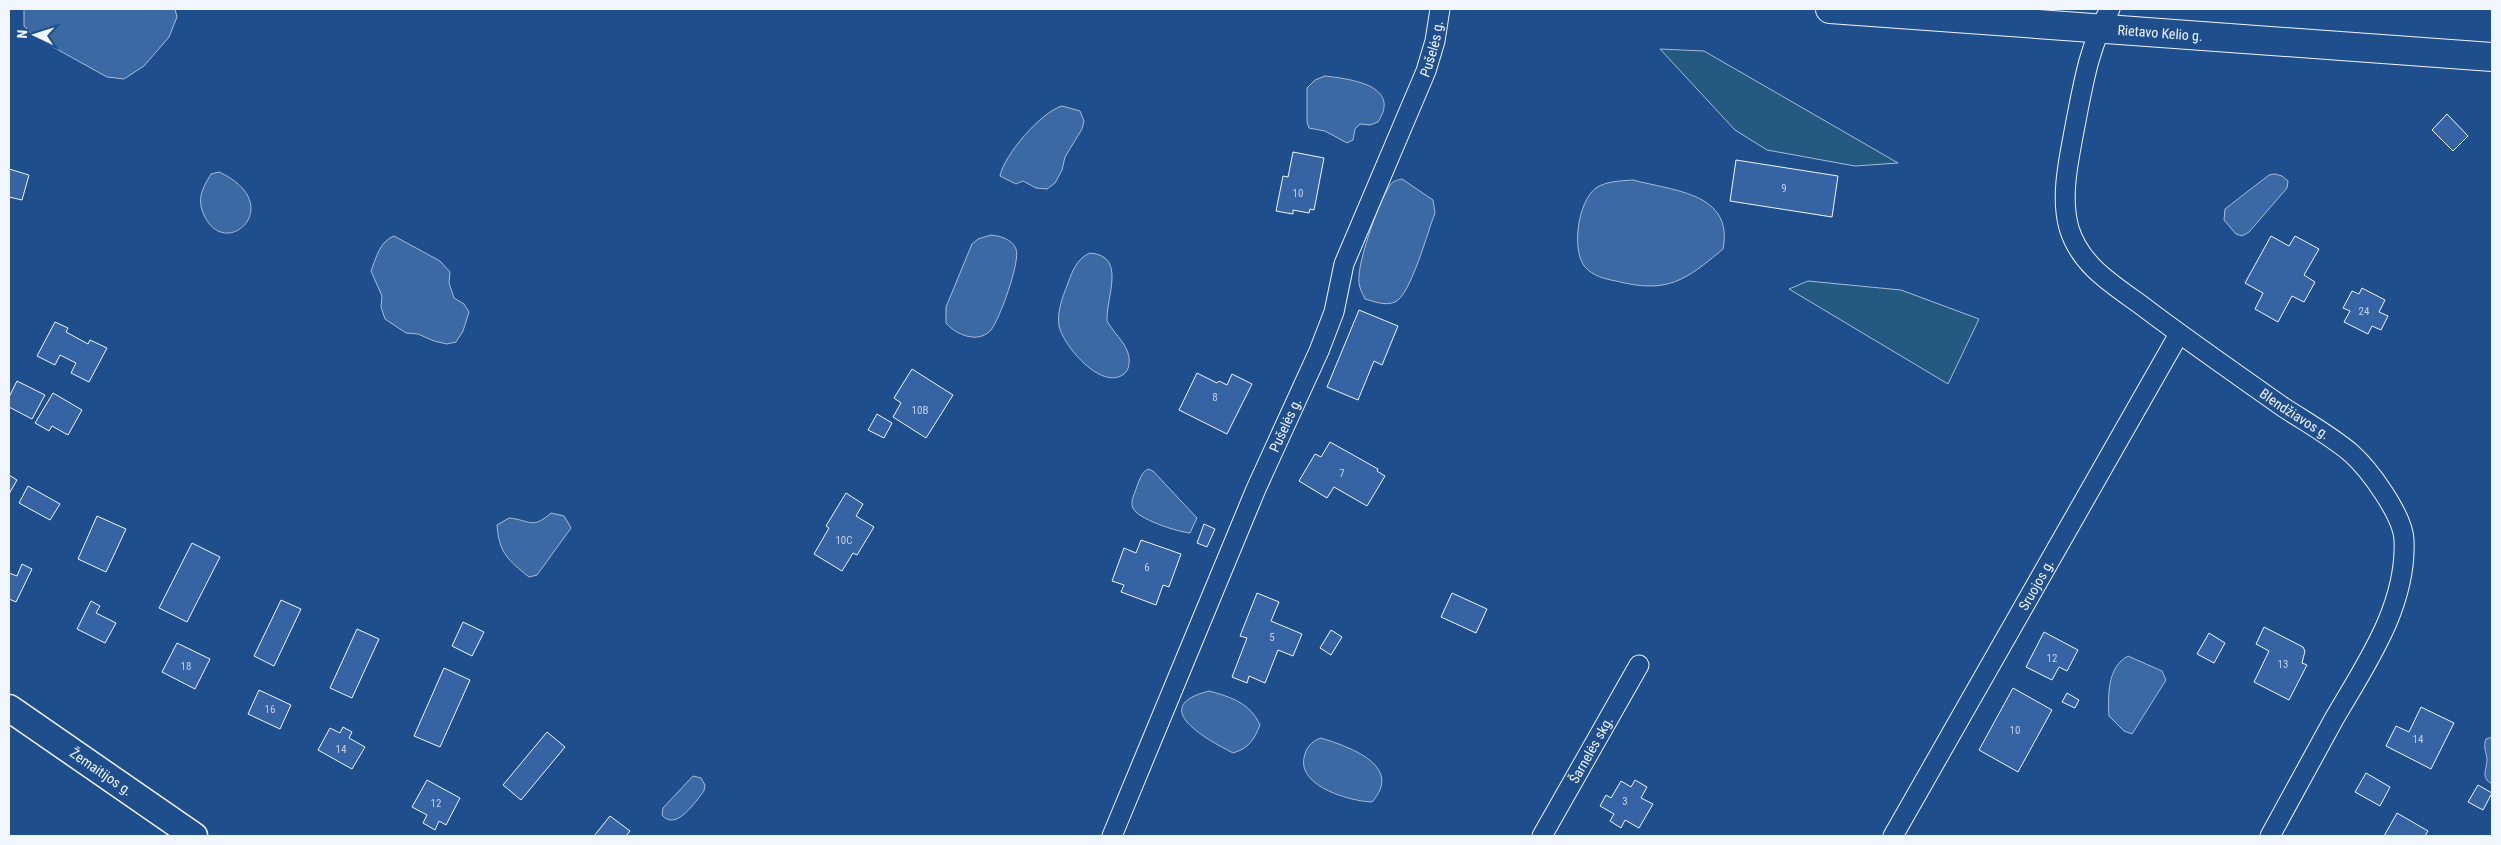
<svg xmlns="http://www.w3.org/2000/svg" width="2501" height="845" viewBox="0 0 2501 845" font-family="'Roboto Condensed',sans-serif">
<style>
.green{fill:#245a82;stroke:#a8bbd7}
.water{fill:#3b69a3;stroke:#a8bbd7}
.building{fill:#3563a3;stroke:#f2f6ff}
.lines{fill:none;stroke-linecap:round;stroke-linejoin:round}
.minor-casing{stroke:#f2f6ff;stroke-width:21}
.secondary-casing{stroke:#f2f6ff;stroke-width:29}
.primary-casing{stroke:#f2f6ff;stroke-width:30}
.minor{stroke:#1f4e8c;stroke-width:19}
.secondary{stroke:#1f4e8c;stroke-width:26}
.primary{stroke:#1f4e8c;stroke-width:28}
.labels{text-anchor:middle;stroke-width:4;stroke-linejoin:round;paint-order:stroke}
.number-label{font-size:11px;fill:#c3d1e8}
.street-label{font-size:14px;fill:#f2f6ff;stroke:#1f4e8c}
</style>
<rect width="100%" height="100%" fill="#1f4e8c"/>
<path class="green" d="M1660,49L1704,51L1898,163L1855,166L1767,150L1735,130Z
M1808,281L1901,290L1979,319L1948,384L1789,289Z"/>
<path class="water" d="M24,9H175L177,17L169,37L144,66L124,79L107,77L35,37L24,26Z
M1325,76C1350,79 1402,85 1378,122L1370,125L1360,124L1355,129L1353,140L1347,143L1325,131L1309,128L1307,122V88L1315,80Z
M1062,106L1080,111L1084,121L1082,129L1065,157L1062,170L1055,183L1047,189L1036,188L1023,181L1016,184L1000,176C1004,155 1041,112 1062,106Z
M219,172C288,204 227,261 205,217C196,200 202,189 211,174Z
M2275,174L2282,176L2288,181L2287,188L2249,232L2242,236L2236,234L2224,220L2225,209L2269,175Z
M1402,179L1433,200L1435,213C1428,230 1411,295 1395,302C1385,306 1376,302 1365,299C1361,291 1358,285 1359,276C1360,256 1378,204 1389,187C1392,181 1397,180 1402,179Z
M1633,180C1674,191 1734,193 1723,249C1685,281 1667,294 1616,281C1605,279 1593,276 1585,267C1571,250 1578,201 1596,188C1606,181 1621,181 1633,180Z
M991,235C1000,236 1012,239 1016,249C1021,260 999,322 990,331C977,344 955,334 946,323V307L972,244L978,239Z
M394,236L440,261L450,272L449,283L454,298L464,304L469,312L463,331L456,342L447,344L434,341L418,334L406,333L385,319L381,307L382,296L371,271C376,258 380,241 394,236Z
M1090,253C1127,256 1106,296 1107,321C1113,332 1124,341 1128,353C1130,360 1130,369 1124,374C1102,391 1064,347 1059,326C1057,312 1062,298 1067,286C1072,272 1076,259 1090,253Z
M1148,469L1153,471L1197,518L1190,533C1178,532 1137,519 1133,508C1130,502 1134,495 1136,489C1139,481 1141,473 1148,469Z
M551,513L564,516L571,528L537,575L529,577C508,560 499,553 497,525L509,518C530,520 532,530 551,513Z
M2128,656L2162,671L2166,680L2132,734L2124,731L2109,716C2108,696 2107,667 2128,656Z
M1209,691C1231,697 1250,703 1260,725C1254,740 1249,748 1233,753C1206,739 1147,707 1209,691Z
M2492,737V784C2480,777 2487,770 2487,759C2486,751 2483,747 2486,739Z
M1321,738C1350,747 1404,766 1372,802C1348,801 1294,785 1305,754C1307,746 1314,740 1321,738Z
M693,776L701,778L705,785L704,791C695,802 676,832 662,815L663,808Z"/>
<path class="building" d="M2447,114L2468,136L2453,151L2432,130Z
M1293,152L1324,158L1314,210L1310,209L1309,213L1293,210V214L1276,211L1283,176L1288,177Z
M1736,160L1838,176L1832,217L1730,201Z
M9,169L29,175L22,200L9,197Z
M2271,236L2289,246L2295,236L2319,249L2304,275L2315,282L2304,302L2292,296L2278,322L2255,309L2263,293L2245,283Z
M2362,288L2385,300L2379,312L2388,316L2381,330L2372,326L2368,334L2344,322L2350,311L2343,308L2352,291L2359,294Z
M1359,310L1398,326L1382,365L1374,361L1358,400L1327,387Z
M55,322L68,328L66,332L88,344L90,340L107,348L89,382L71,373L76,363L60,355L55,365L37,356Z
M912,369L953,395L926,438L893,417L901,403L894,398Z
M1197,373L1217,383L1219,381L1227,385L1232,374L1252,384L1227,434L1179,410Z
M17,381L45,395L32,419L9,407V397Z
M53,393L82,410L68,435L52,426L49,431L35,423Z
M877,414L892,423L884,438L868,430Z
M1330,442L1378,469L1377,471L1385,476L1367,506L1334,487L1327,498L1299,481L1315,454L1321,457Z
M9,475L17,480L9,494Z
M28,486L60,504L50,520L19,503Z
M846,493L863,504L856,516L874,527L857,555L853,553L842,571L814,554L829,528L826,526Z
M97,516L126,529L106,572L78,559Z
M1204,524L1215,529L1207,547L1197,543Z
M1141,540L1181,554L1169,587L1163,585L1156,605L1121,592L1124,585L1112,581L1124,548L1136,553Z
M192,543L220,557L187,622L159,608Z
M22,564L32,569L16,602L9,599V573L17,576Z
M1257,593L1279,602L1271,621L1302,634L1293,656L1278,650L1265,683L1249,676L1247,683L1232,677L1247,638L1240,636Z
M1452,593L1487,609L1476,633L1441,617Z
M281,600L301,609L274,666L254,656Z
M91,601L100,606L96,613L116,623L105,643L77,629Z
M463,622L484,632L472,656L452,646Z
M2264,627L2303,647L2305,651L2302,663L2307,665L2289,700L2254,682L2269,651L2256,644Z
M357,629L379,639L352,698L330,688Z
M1331,630L1342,637L1331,655L1320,648Z
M2044,632L2078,650L2067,671L2059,667L2052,680L2026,667Z
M2209,633L2225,643L2214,663L2197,654Z
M177,643L210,659L195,689L162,672Z
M444,668L470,680L440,747L414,736Z
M2013,688L2052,710L2018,772L1979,750Z
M259,690L291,705L280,729L248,714Z
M2067,693L2079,700L2075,708L2062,702Z
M2421,707L2454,723L2431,769L2386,746L2396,726L2409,732Z
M343,727L352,732L349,738L365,747L352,769L318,750L330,728L340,733Z
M547,732L565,747L521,800L503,785Z
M2366,773L2390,787L2380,806L2355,792Z
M427,780L460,798L446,825L439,821L435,830L423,823L427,815L412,807Z
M1635,780L1647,787L1641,798L1653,804L1639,828L1625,820L1621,828L1610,821L1614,814L1600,806L1606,795L1611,798L1621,781L1631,787Z
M2478,785L2492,793L2483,810L2468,802Z
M2397,813L2428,831L2425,836H2384Z
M610,816L630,831L626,836H594Z"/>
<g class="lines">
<g class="minor-casing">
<g id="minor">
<path id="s1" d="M2110,9C2089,46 2083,85 2075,126C2069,159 2060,196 2069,228C2080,265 2112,284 2141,305C2187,340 2235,373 2283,407C2306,422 2331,436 2351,453C2369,469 2403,515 2404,540C2407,606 2366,664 2334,719C2313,758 2291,797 2270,836"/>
<path id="s2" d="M1112,836L1256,489L1319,351L1334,312L1344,264L1426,71L1435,41L1440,9"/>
<path id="s3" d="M1542,836L1639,665"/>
<path id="s4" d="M1893,836L2179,334"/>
</g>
</g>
<g class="secondary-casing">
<g id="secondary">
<path id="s5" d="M9,708L194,836"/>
</g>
</g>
<g class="primary-casing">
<g id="primary">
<path id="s6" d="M1830,9L2492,57"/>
</g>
</g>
<use href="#minor" class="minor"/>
<use href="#secondary" class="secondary"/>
<use href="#primary" class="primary"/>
</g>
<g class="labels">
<g class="number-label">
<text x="1784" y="192">9</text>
<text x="1298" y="197">10</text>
<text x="2364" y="315">24</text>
<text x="1215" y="401">8</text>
<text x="920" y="414">10B</text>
<text x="1342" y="477">7</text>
<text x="844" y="544">10C</text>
<text x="1147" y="571">6</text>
<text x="1272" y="641">5</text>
<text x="2052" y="662">12</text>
<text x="2283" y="668">13</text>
<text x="186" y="670">18</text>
<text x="270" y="713">16</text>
<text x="2015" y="734">10</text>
<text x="2418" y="743">14</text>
<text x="341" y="753">14</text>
<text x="1625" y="805">3</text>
<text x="436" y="807">12</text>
</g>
<g class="street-label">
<text dy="5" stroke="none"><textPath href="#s6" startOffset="331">Rietavo Kelio g.</textPath></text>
<text dy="5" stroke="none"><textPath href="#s2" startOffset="851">Pušelės g.</textPath></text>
<text dy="5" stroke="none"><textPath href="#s1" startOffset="522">Blendžiavos g.</textPath></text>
<text dy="5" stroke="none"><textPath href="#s2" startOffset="446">Pušelės g.</textPath></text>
<text dy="5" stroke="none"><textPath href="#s4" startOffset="289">Sruojos g.</textPath></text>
<text dy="5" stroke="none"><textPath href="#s3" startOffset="99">Šarnelės skg.</textPath></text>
<text dy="5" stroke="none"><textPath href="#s5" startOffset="112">Žemaitijos g.</textPath></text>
</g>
</g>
<rect width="2501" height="845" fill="none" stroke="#f2f6ff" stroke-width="20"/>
<g transform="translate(35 35) rotate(274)" stroke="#1f4e8c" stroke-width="4" paint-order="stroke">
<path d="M0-4L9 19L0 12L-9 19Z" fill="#f2f6ff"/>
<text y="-8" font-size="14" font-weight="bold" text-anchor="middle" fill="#f2f6ff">N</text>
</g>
</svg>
